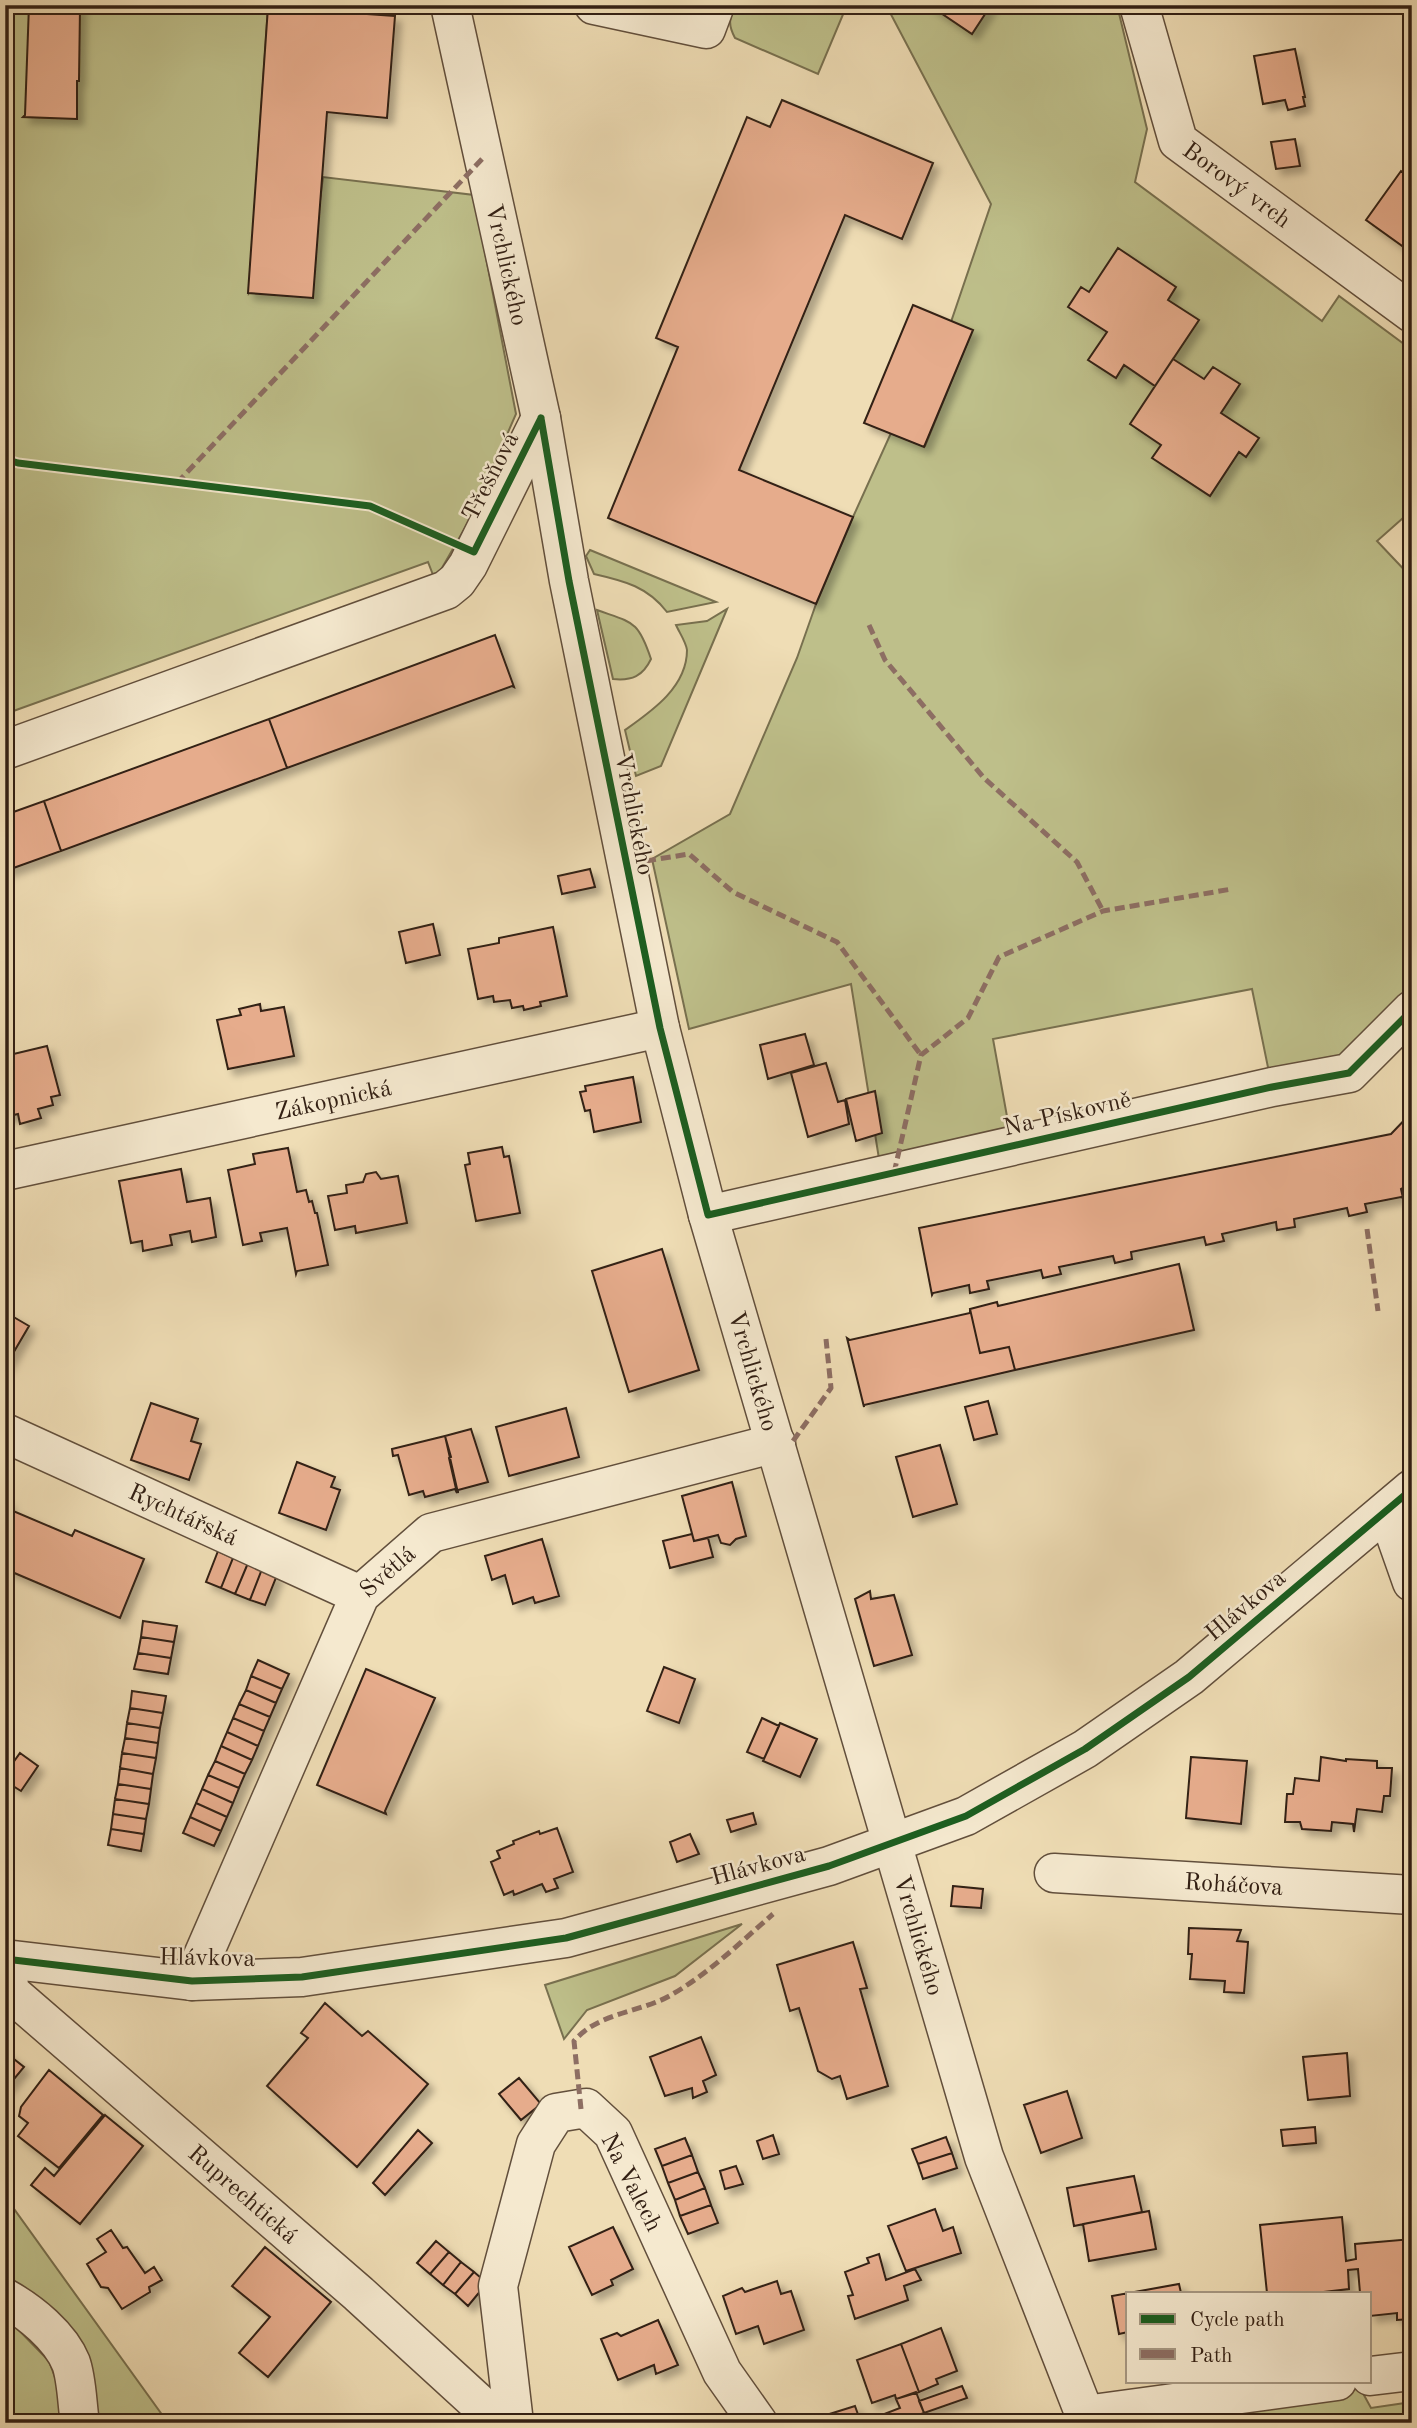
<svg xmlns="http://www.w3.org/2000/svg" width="1417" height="2428" viewBox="0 0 1417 2428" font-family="'Old Standard TT',serif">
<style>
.green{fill:#bebf8a;stroke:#78704f;stroke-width:2}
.building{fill:#e6ac8c;stroke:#332014;stroke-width:2;filter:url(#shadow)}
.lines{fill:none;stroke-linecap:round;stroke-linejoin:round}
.minor-casing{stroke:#624f3c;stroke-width:41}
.minor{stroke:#f5e9cf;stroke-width:38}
.quiet{stroke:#8d6e63;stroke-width:5;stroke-dasharray:10 5;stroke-linecap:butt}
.cycleway-casing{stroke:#f5e9cf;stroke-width:11}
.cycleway{stroke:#1b5e20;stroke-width:7}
.labels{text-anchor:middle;stroke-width:5;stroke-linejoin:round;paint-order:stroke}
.street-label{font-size:24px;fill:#332014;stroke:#f5e9cf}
</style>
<defs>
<filter id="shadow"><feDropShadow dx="6" dy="6" stdDeviation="3.5" flood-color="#0004"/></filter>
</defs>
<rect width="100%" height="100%" fill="#efddb5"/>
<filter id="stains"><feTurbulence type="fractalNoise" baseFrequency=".00286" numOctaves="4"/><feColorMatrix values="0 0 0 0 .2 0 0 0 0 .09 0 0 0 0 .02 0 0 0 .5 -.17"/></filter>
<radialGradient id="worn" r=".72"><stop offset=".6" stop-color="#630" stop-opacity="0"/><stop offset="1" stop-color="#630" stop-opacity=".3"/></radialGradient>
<path class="green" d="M5,5L268,7L249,293L320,201L323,177L474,195L516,414L469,521L435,580L428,562L5,714Z
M735,5H847L818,74L735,38C728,25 729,19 735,5Z
M886,5H1117L1147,129L1135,182L1322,321L1339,296L1412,350V510L1377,541L1412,578V990L1340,1062L1272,1087L1252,989L993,1039L1010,1133L880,1165L851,984L689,1029L652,859L730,814L797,658L816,604L853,517L891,433L925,446L972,331L951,322L991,204Z
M590,550L716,602L667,612C648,587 625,581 594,574L586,556Z
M727,609L661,766L636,776L625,730C652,711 687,687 687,650C686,642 679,632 676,625L707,621Z
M597,610C633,623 638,620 651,659C643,676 632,681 613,679Z
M742,1924L675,1976L587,2010L564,2039L545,1985Z
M5,2198L9,2202L168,2423H90L5,2291Z
M5,2316L49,2361L61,2394L67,2423H5Z
M1359,2386L1371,2408L1412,2402V2423H1169Z"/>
<path class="building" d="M29,5H82L80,8L79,81H77V119L23,117L25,115Z
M929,5H991L972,34Z
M268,7L395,16L387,118L327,112L313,298L248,293Z
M1295,49L1305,97H1303L1305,106L1288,110L1285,100L1263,104L1254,56Z
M782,100L933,163L902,239L845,215L739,470L853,517L816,604L608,518L678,347L656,338L747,117L770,127Z
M1295,139L1300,166L1276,169L1271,142Z
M1401,171L1412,178V253L1366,220Z
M1118,248L1176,287L1168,300L1199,320L1155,386L1124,365L1116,378L1088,360L1107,332L1068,307L1081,287L1089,292Z
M913,305L973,330L924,447L864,423Z
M1173,359L1204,379L1213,367L1240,384L1221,413L1259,438L1246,457L1239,452L1210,496L1152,458L1161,445L1130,424Z
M495,635L514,687L512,686L287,768L269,719Z
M269,719L287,768L61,851L44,801Z
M44,801L61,851L5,871V815Z
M590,869L595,887L562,894L558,876Z
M433,924L440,955L406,963L399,932Z
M553,927L567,996L540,1002L541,1006L524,1010L523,1006L512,1008L510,1000L494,1002L493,996L478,999L468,949L499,943V938Z
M260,1004L261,1011L284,1007L294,1056L228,1069L217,1020L241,1015L239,1009Z
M805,1034L814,1065L768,1079L760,1045Z
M47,1046L60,1095L51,1097L53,1105L38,1109L41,1118L20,1124L18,1114L5,1117V1056Z
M826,1063L838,1102L845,1100L849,1124L808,1137L791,1073Z
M633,1077L641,1122L594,1132L590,1110L585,1111L580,1092L586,1091L585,1086Z
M875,1091L882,1133L856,1141L846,1099Z
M1412,1112V1183L1401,1189L1403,1198L1401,1197L1365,1204L1367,1212L1349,1216L1347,1208L1294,1219L1295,1227L1277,1230L1276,1222L1222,1234L1224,1241L1206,1245L1204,1237L1131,1252L1132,1259L1115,1263L1113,1256L1059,1267L1061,1274L1043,1278L1041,1270L987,1281L989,1289L970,1293L969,1285L933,1293L932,1295L919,1228L1391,1134Z
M502,1147L504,1157L509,1156L520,1213L476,1221L465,1165L470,1164L468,1153Z
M288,1148L297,1192L306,1190L309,1202L312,1201L315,1213H317L328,1265L297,1271L296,1274L287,1228L260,1233L262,1241L243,1245L228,1170L255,1164L253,1154Z
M181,1169L187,1202L210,1198L216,1237L192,1242L190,1231L170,1235L172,1245L143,1251L142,1241L131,1243L119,1181Z
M376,1172L381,1179L398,1176L407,1223L356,1233L355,1226L335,1230L328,1196L347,1193L346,1185L363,1182L366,1174Z
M662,1249L699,1370L629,1392L592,1271Z
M1179,1264L1194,1330L1015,1370L1009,1347L980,1353L970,1309L997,1302L998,1306Z
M970,1309L980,1353L1009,1347L1015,1370L864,1405V1407L847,1338L850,1340L970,1313Z
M5,1312L29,1326L5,1367Z
M988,1401L997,1434L974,1440L965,1407Z
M151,1403L198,1419L191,1441L201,1444L189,1480L131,1460Z
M566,1408L579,1457L509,1476L496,1427Z
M471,1429L488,1482L458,1490V1493L445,1436Z
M445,1436L451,1457L449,1458L457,1493L455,1489L425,1497L423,1491L409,1495L398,1455L393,1456L392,1449Z
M940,1445L957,1504L913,1517L896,1457Z
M297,1462L335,1477L331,1487L340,1490L326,1530L279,1513Z
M732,1482L746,1536L736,1539L730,1545L721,1543L718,1535L694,1541L682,1496Z
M5,1501L9,1502L6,1508L72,1536L75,1530L144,1559L120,1618L5,1569Z
M692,1534L694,1541L708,1538L713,1557L670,1568L663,1541Z
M542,1539L559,1596L535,1603L533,1597L513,1604L505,1575L492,1580L485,1556Z
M218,1551L233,1558L221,1588L206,1582Z
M233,1558L248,1563L235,1594L221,1588Z
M248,1563L262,1569L250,1600L235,1594Z
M262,1569L277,1575L265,1605L250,1600Z
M870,1591L871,1599L894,1595L912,1655L874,1666L855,1599Z
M143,1621L177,1626L174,1642L141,1637Z
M141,1637L174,1642L171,1658L138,1653Z
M138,1653L171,1658L168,1674L134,1669Z
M258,1660L289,1674L282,1689L251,1676Z
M664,1667L695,1679L679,1723L647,1711Z
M366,1669L435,1698L385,1811L386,1814L317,1785Z
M251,1676L282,1689L276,1703L246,1690Z
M246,1690L276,1703L270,1717L239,1704Z
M132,1691L166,1696L163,1713L130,1708Z
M239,1704L270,1717L264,1731L233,1718Z
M130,1708L163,1713L160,1728L127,1723Z
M233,1718L264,1731L258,1746L227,1732Z
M762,1718L779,1726L764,1759L747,1752Z
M127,1723L160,1728L158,1743L125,1738Z
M780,1723L817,1739L800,1777L763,1761Z
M227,1732L258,1746L252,1760L221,1746Z
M125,1738L158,1743L156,1758L122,1753Z
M221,1746L252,1760L245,1774L215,1761Z
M20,1753L38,1766L21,1791L5,1781V1774Z
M122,1753L156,1758L153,1774L120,1768Z
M1191,1757L1247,1761L1241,1824L1186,1818Z
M1321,1757L1346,1761V1759L1377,1761V1768H1392L1390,1796H1384L1382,1812L1357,1809L1354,1832L1353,1824L1332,1822L1331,1831L1302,1829L1300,1822H1285L1287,1794H1293L1295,1778L1319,1781Z
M215,1761L245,1774L239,1788L208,1775Z
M120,1768L153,1774L151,1789L118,1784Z
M208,1775L239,1788L233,1803L202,1789Z
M118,1784L151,1789L149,1804L115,1799Z
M202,1789L233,1803L227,1817L196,1803Z
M115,1799L149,1804L146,1819L113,1814Z
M196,1803L227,1817L221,1831L190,1817Z
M753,1813L756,1824L731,1832L727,1820Z
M113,1814L146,1819L144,1834L111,1829Z
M190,1817L221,1831L214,1846L183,1833Z
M557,1828L573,1872L554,1879L558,1888L546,1892L542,1884L514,1895L513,1891L504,1895L491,1862L500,1858L497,1851L514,1844L513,1841L539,1831L540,1834Z
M111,1829L144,1834L141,1851L108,1845Z
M690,1834L699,1854L677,1862L670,1842Z
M953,1886L983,1889L981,1908L951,1906Z
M1189,1928L1241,1930L1237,1941L1248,1942L1244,1993L1224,1992L1225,1981L1190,1979L1192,1954H1188Z
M853,1942L867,1988L860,1989L888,2086L847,2099L840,2076L832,2079L818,2071L799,2008L790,2011L777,1965Z
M325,2003L362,2036L368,2031L428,2084L357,2167L267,2086L308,2038L301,2033Z
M701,2037L716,2075L703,2081L707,2092L693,2098L692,2088L665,2096L650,2057Z
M5,2052L24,2067L5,2090Z
M1347,2053L1350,2096L1308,2100L1303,2057Z
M49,2070L103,2115L59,2168L18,2136L28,2123L19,2116L21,2107Z
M519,2078L541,2104L521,2120L499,2094Z
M1067,2091L1082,2138L1041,2153L1024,2105Z
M105,2115L143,2146L80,2224L31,2185L45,2168L54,2176Z
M1315,2127L1316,2143L1283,2146L1281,2130Z
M418,2130L432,2143L385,2195L373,2183Z
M773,2135L779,2154L763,2159L757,2141Z
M946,2137L952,2153L918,2164L912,2149Z
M685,2138L692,2155L662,2166L655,2149Z
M952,2153L957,2168L923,2179L918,2164Z
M692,2155L698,2172L668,2183L662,2166Z
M736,2166L743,2184L725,2189L720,2171Z
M698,2172L705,2188L675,2200L668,2183Z
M1134,2176L1142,2212L1074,2226L1067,2188Z
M705,2188L711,2205L680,2216L675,2200Z
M711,2205L718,2223L688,2234L680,2216Z
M935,2209L943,2231L953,2227L961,2253L906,2271L888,2226Z
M1149,2211L1156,2249L1089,2261L1083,2224Z
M1342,2217L1346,2261L1356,2259L1355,2244L1412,2239L1410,2319L1397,2320V2313L1370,2316V2293H1360L1358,2269L1348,2270L1349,2289L1315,2293H1267L1260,2225Z
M613,2227L633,2269L611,2280L613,2285L592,2295L569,2247Z
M111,2230L123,2248L127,2247L145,2273L154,2267L162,2280L149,2287L150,2292L122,2309L108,2288L101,2287L87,2264L106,2252L97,2239Z
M436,2241L449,2252L430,2274L417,2263Z
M265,2247L331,2302L268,2377L239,2353L270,2317L232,2286Z
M449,2252L461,2262L443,2285L430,2274Z
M879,2254L886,2280L915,2269L921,2280L904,2286L908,2300L855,2319L848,2296L853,2295L845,2272L869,2263L867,2258Z
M461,2262L474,2272L455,2294L443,2285Z
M474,2272L487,2283L468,2306L455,2294Z
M777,2281L781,2294L791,2291L804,2330L764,2344L758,2326L736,2334L723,2296L742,2288L745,2292Z
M1179,2284L1181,2293H1128V2332L1119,2334L1112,2296Z
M658,2320L678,2365L656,2374L654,2365L618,2380L601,2339L617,2333L621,2336Z
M941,2328L957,2371L936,2379L938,2384L919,2392L901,2344Z
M901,2344L919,2392L896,2399L895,2395L872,2403L857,2360Z
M962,2386L967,2398L924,2413L919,2401Z
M916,2392L924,2413L897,2423H861L900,2408L896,2399Z
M855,2406L861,2423H822L820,2417Z"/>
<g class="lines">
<g class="minor-casing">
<g id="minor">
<path id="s1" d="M450,5L541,418L569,581L660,1028L708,1215L984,2157L1088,2423"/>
<path d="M594,5L706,29L715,5"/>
<path id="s2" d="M1139,5L1178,141L1412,313"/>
<path d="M5,750L446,590L457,581L468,565L541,418"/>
<path id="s3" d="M5,1171L660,1028"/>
<path d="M708,1215L1272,1087L1349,1073L1412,1010"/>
<path id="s4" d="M5,1433L360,1595"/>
<path d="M1387,1511L1412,1582"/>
<path id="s5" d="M1054,1873L1412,1895"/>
<path d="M5,1959L192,1981L302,1977L566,1938L829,1866L966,1816L1085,1749L1189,1677L1412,1489"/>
<path id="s6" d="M5,1960L10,1992L359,2294L500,2423"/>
<path id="s7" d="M192,1981L360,1595L431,1533L776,1443"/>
<path d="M5,2298C30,2312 60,2336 71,2363C77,2380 77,2404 80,2423"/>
<path d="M1370,2376L1412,2371"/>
<path d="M1085,2415L1337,2381"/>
<path d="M514,2423L498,2286L536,2144L556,2113L586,2108L613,2133L722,2372L758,2423"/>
</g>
</g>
<use href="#minor" class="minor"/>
<path class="quiet" d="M177,483L483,158
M869,625L885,660L984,778L1077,862L1103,911
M646,861L689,854L733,892L837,942L921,1055
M894,1173L921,1055L968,1018L999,957L1103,911L1232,889
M1367,1229L1378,1311
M793,1441L831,1388L826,1339
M581,2109L574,2041C599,2012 640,2013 671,1995C708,1974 741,1942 773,1914"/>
<g class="cycleway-casing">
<path id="cycleway" d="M541,418L569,581L660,1028L708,1215L1272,1087L1349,1073L1412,1010
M5,459L18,463L370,506L474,552L541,418
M5,1959L192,1981L302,1977L566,1938L829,1866L966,1816L1085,1749L1189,1677L1412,1489"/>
</g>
<use href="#cycleway" class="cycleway"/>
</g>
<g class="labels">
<g class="street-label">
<text dy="8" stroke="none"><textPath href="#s2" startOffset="215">Borový vrch</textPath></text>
<text dy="8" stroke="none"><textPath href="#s1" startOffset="266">Vrchlického</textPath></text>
<text transform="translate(490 476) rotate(-63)" y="8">Třešňová</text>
<text transform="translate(635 814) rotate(79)" y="8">Vrchlického</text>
<text dy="8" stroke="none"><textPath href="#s3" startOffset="336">Zákopnická</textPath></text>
<text transform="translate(1067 1113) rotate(-13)" y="8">Na Pískovně</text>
<text dy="8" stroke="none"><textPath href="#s1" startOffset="1400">Vrchlického</textPath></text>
<text dy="8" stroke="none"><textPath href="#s4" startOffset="196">Rychtářská</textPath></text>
<text dy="8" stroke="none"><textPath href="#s7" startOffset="457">Světlá</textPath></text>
<text transform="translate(1245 1605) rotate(-40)" y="8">Hlávkova</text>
<text transform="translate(758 1865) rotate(-15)" y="8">Hlávkova</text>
<text dy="8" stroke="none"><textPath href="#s5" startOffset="180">Roháčova</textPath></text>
<text dy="8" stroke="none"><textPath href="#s1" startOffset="1988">Vrchlického</textPath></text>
<text transform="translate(207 1957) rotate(1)" y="8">Hlávkova</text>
<text transform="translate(632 2182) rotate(63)" y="8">Na Valech</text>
<text dy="8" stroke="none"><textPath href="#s6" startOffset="341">Ruprechtická</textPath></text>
</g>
</g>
<rect width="1417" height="2428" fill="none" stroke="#efddb5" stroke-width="28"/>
<rect x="7" y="7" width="1403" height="2414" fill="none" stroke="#332014" stroke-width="3.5"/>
<rect x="14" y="14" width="1389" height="2400" fill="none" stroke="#332014" stroke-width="2"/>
<rect x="1126" y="2292" width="245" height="91" fill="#f5e9cf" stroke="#a79984" stroke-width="2"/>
<rect x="1140" y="2314" width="35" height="10" fill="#1b5e20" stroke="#a79984" stroke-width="2"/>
<text x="1190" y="2326" font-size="21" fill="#332014">Cycle path</text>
<rect x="1140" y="2349" width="35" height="10" fill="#8d6e63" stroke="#a79984" stroke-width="2"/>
<text x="1190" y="2362" font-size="21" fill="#332014">Path</text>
<rect width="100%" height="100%" filter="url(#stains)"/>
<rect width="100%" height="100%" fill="url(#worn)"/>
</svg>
